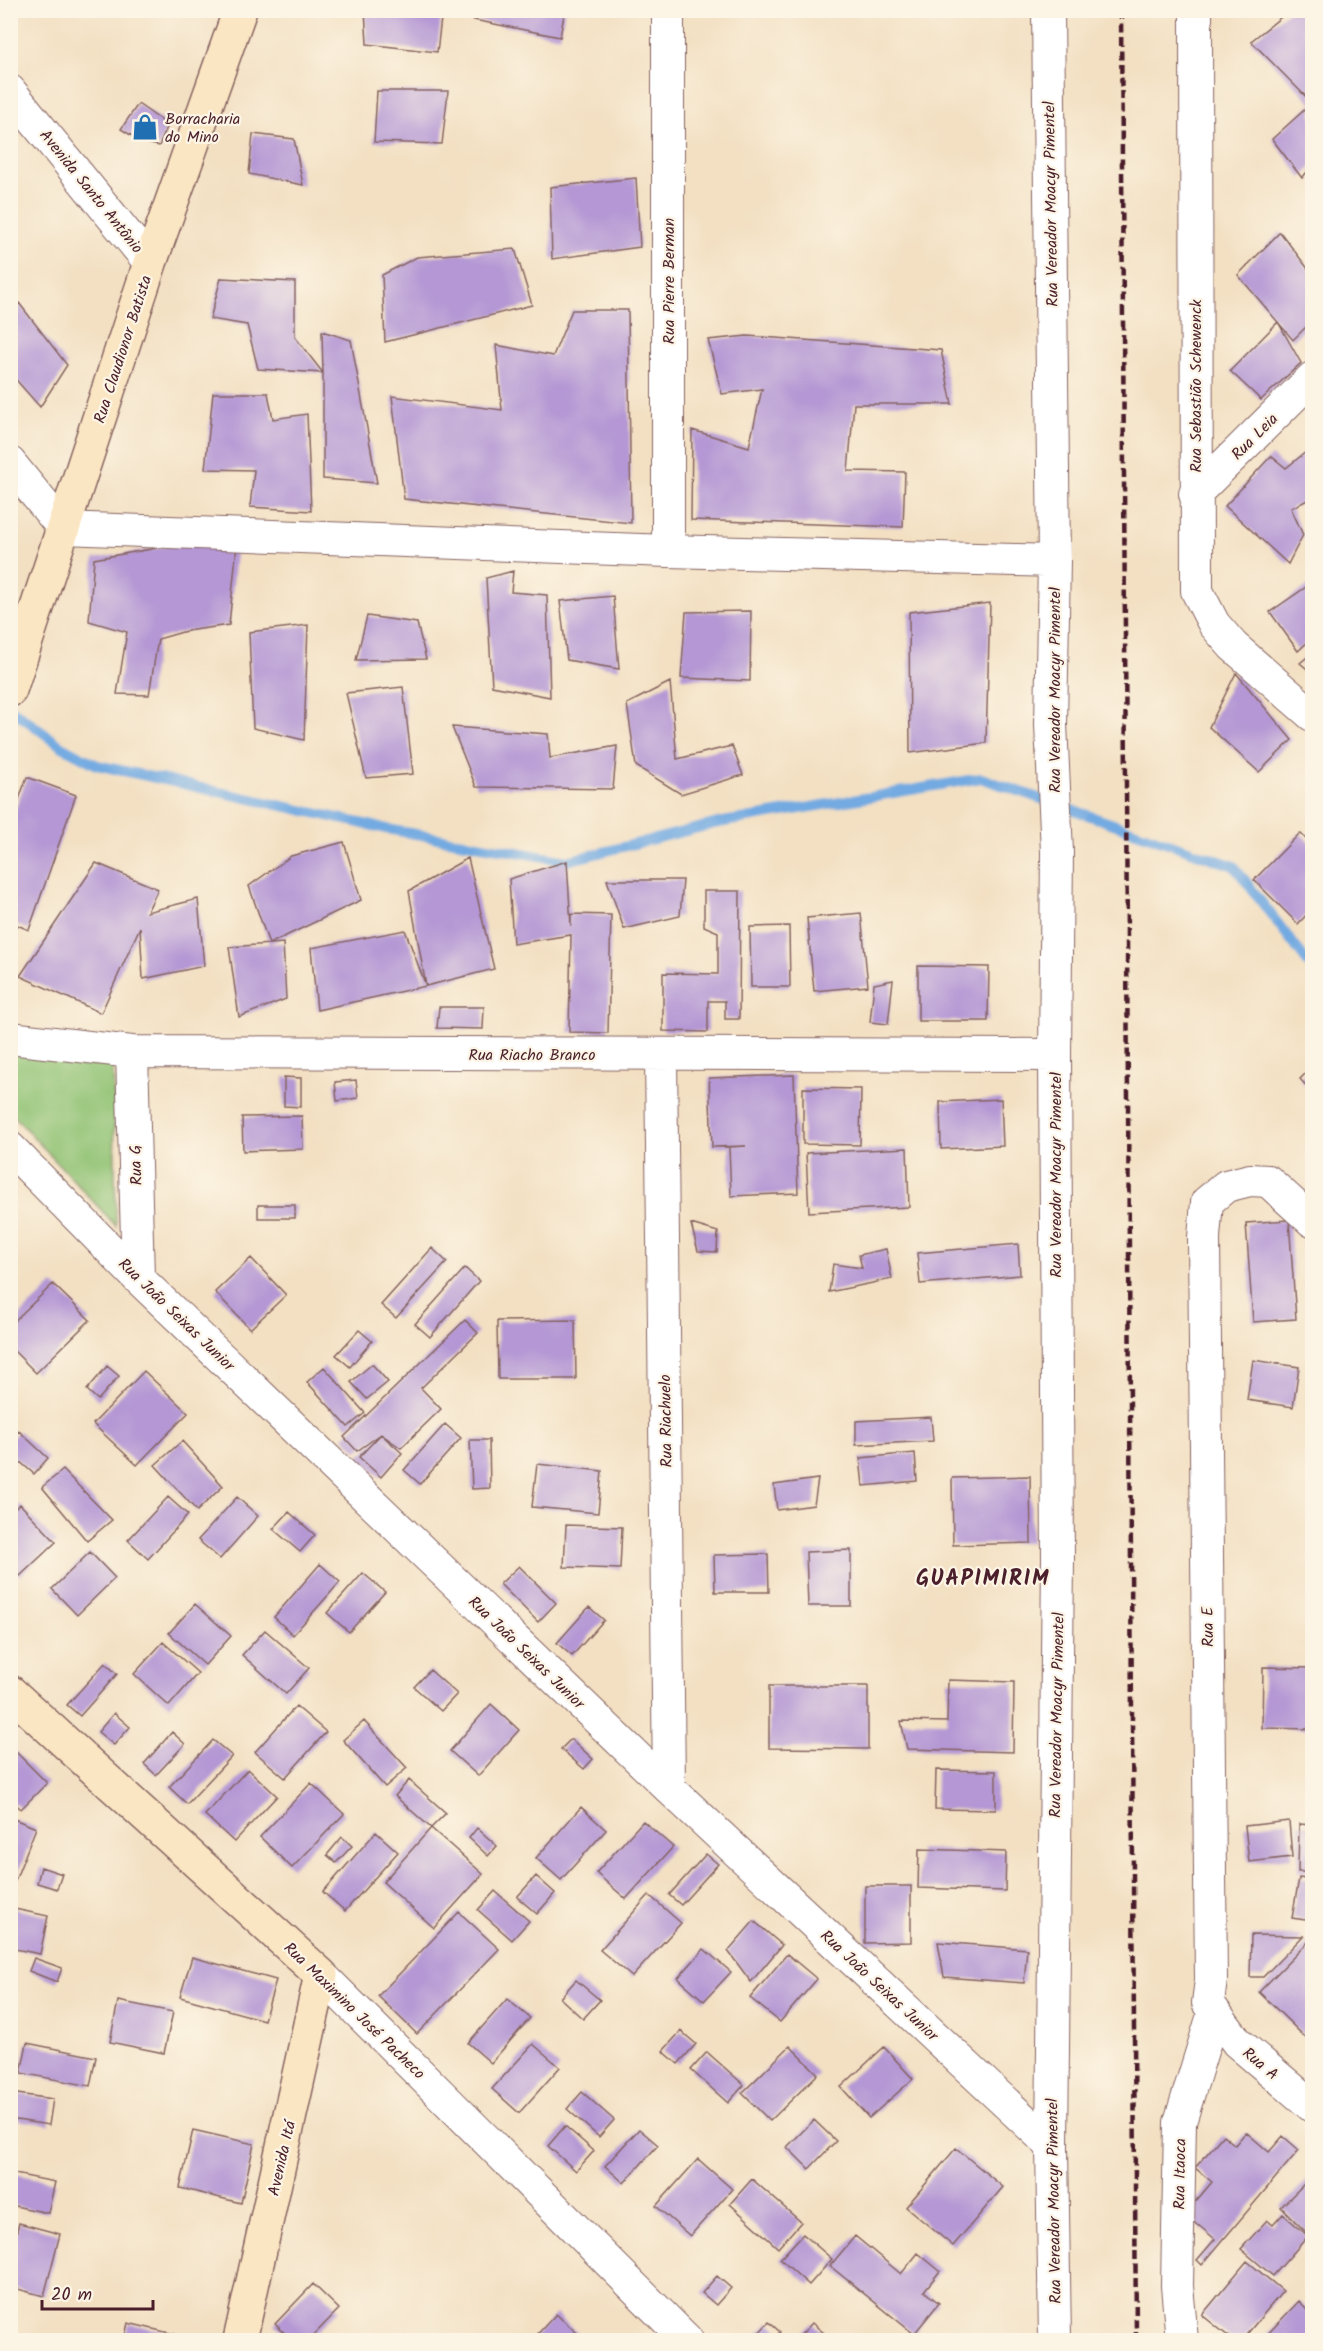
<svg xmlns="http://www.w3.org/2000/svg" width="1323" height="2351" viewBox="0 0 1323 2351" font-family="Kalam,sans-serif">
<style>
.green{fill:#90c273;stroke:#6d704f;stroke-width:1.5}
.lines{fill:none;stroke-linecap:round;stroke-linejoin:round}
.stream{stroke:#73aae1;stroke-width:10}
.building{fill:#b497d4}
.street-casing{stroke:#856360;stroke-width:34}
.secondary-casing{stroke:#856360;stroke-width:36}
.street{stroke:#fff;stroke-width:32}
.secondary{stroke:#fbe6c3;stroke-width:33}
.rail{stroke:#4a1f2b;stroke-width:4.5;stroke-dasharray:9 4.5;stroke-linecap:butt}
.labels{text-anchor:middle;stroke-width:4.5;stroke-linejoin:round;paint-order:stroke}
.poi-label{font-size:16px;fill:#4a1f2b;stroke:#fcf5e5;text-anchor:start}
.street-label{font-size:16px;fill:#4a1f2b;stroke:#fcf5e5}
.district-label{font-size:22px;font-weight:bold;letter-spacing:1.5px;fill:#4a1f2b;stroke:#fcf5e5}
</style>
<rect width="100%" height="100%" fill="#fcf5e5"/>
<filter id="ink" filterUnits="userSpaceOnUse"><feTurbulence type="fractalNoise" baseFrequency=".0167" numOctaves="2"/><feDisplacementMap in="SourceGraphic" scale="12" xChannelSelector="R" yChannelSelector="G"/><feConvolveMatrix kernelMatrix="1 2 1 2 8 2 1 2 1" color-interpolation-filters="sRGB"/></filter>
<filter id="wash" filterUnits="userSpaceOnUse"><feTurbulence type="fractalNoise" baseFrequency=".008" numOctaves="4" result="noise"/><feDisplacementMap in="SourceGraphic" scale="24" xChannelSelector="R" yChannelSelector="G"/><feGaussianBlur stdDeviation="1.35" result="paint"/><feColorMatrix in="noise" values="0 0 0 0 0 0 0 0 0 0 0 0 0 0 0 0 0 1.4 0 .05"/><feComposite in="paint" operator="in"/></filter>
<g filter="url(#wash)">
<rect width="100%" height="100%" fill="#f3e0c3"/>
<path class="green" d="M11,1049L113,1054L116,1226L11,1113Z"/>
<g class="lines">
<path class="stream" d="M10,708L61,746L97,765L387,829L567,861L718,823L981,778L1234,866L1312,968"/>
</g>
<g id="blocks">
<path class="building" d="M365,10H442L437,52L367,44Z
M463,10H565L560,37L474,20Z
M1290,10H1312V103L1251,41Z
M377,91H448L442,144L374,142Z
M1312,103V166L1302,178L1272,139Z
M138,104L168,125L159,146L142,142L121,129Z
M253,134L294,139L303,185L249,174Z
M636,178L640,247L552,259L550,187Z
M1280,232L1312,274V321L1293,340L1238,275Z
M515,249L532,305L385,342L382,275L417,257Z
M221,278L295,282V337L323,373L322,331L351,340L377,483L323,479V373L258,369L247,325L210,319Z
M19,303L67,365L40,407L10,373V311Z
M572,310H628L631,523L404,499L392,396L502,410L496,345L553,356Z
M1278,322L1301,363L1261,400L1230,371Z
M747,336L941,350L952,404H854L848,471L905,472L903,527L691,520L692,430L749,447L762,389L722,394L708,340Z
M213,393H268L273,419L307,414L311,511L250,507L254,470L205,469Z
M1312,447V498L1291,508L1303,535L1288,564L1225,506L1271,456L1286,468Z
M238,534L229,625L186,631L158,639L149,695L117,694L127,632L89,621L94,559Z
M513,571L511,592L547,595L550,697L492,686L486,578Z
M1312,583V638L1298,651L1270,612Z
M613,596L619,669L567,660L560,601Z
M990,603L986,743L910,753L909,612Z
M751,611L750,681L681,678L686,612Z
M367,616L417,623L426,659L356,660Z
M308,625L304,740L253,728L249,632Z
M1312,653V673L1300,663Z
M1236,673L1292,740L1259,772L1209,727Z
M670,682L677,759L732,746L743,775L681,794L636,766L627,704Z
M403,687L413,774L366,778L346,693Z
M452,727L548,734L550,758L617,746L613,789L476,787Z
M27,777L76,795L29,930L10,922V824Z
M1300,833L1312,845V909L1298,924L1254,880Z
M344,842L361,900L269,944L249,886L291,856Z
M468,858L494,969L426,986L409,891Z
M567,861L571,926V914L611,915L608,1033L569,1032L571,935L513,944L509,879Z
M96,863L158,889L147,912L198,899L204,966L143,979L140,927L101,1013L20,976Z
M607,880H683L680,916L624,929Z
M704,891H740L739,1019H725V1001H708V1032L663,1031V973L718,974V932L704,926Z
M861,913L868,986L814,991L807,918Z
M789,926L790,987H751L750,927Z
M405,930L426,986L317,1010L311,948Z
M283,943L286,999L239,1017L229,947Z
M918,966L989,967L988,1021H918Z
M893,980L888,1024L870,1022L874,984Z
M439,1007H484L483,1029L437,1028Z
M1312,1067V1092L1300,1079Z
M794,1075L798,1193L731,1196L729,1147L746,1146L712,1147L709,1078Z
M284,1077L301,1078V1107L284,1106Z
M356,1080L358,1098L337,1101L335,1082Z
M803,1088L861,1089L860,1145L803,1144Z
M1001,1099L1003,1146L941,1149L940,1102Z
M302,1116L303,1149L243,1151L242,1117Z
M907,1148L909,1207L809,1212L806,1153Z
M258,1205H295V1218H258Z
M1289,1220L1296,1319L1253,1322L1246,1223Z
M691,1224L718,1232L717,1252L698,1251Z
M1018,1244L1020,1275L920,1284L917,1253Z
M432,1248L447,1262L396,1318L381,1305Z
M886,1249L892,1279L829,1292L833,1264L862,1268L859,1255Z
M251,1258L286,1295L250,1329L215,1292Z
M465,1268L479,1281L430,1337L415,1324Z
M53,1284L90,1320L36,1373L10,1347V1325Z
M465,1320L478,1333L421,1388L441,1409L401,1448L381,1434L402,1453L381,1477L359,1457L381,1434L357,1451L344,1437Z
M575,1320L576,1379H498L497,1321Z
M359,1330L372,1341L350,1367L336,1355Z
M1253,1360L1299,1367L1293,1407L1247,1400Z
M372,1364L388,1382L367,1399L351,1382Z
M107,1366L119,1376L98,1400L87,1390Z
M324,1367L365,1413L348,1427L307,1382Z
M144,1371L188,1413L137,1465L93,1424Z
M931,1417L933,1441L856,1445V1421Z
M445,1424L461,1438L420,1484L404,1470Z
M19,1431L48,1458L34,1474L10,1453V1440Z
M470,1440H489L490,1488L472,1489Z
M182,1441L223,1486L197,1511L155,1465Z
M915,1453L917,1481L863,1486L860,1458Z
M537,1464L602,1471L598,1513L532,1507Z
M63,1470L112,1520L87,1541L42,1487Z
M1030,1476L1031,1543L953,1545L952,1478Z
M818,1479L814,1505L777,1510L774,1485Z
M168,1497L188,1515L148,1559L128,1540Z
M237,1497L258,1516L220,1559L198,1540Z
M20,1504L56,1542L20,1576L10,1566V1513Z
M289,1512L315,1535L300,1552L273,1529Z
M566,1525L622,1527L620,1569L564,1567Z
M851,1550V1606H808L806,1552Z
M90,1552L115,1578L77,1615L52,1589Z
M768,1554L769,1592H715L714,1555Z
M320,1564L340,1582L293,1635L274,1617Z
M519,1566L556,1603L538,1622L500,1584Z
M363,1573L385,1592L349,1632L327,1613Z
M195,1604L231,1636L205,1665L169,1633Z
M589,1607L604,1620L572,1656L557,1643Z
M265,1630L309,1668L286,1694L242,1655Z
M163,1642L198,1673L169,1706L134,1674Z
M105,1663L117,1674L80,1716L67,1705Z
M1263,1667L1312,1668V1729L1262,1728Z
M430,1670L457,1694L441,1711L414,1687Z
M948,1680L1014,1682L1013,1752L907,1749L901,1721L947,1722Z
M769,1686H868V1749L769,1748Z
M491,1704L519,1730L478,1776L450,1751Z
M296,1706L326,1732L285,1778L255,1752Z
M114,1713L130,1727L114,1745L98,1732Z
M364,1721L407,1768L385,1787L343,1740Z
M172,1732L185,1744L156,1775L144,1764Z
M571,1739L593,1759L584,1769L561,1749Z
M213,1740L232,1756L187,1804L169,1787Z
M10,1746L47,1783L21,1809L10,1799Z
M248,1769L277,1796L234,1842L205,1815Z
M936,1770L996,1771V1810L935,1809Z
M409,1780L446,1813L431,1828L395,1796Z
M311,1783L344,1814L292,1868L260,1837Z
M581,1807L606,1830L561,1880L536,1858Z
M14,1819L36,1828L14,1883L10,1882V1829Z
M643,1821L673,1847L626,1899L596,1873Z
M1289,1821L1292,1857L1249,1862L1245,1826Z
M1299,1824L1312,1825V1872H1298Z
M431,1828L483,1874L434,1928L383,1882Z
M477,1828L497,1846L488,1856L469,1838Z
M376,1832L398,1852L345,1911L323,1892Z
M342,1837L352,1846L336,1863L327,1855Z
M919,1849L1006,1852L1005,1891L918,1888Z
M706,1854L718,1864L681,1905L669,1895Z
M41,1867L62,1874L57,1889L37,1883Z
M536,1876L555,1893L537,1914L517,1897Z
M1299,1878L1312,1880V1921L1292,1918Z
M865,1886H911V1942L865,1943Z
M495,1891L529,1921L512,1940L478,1910Z
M649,1895L681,1923L632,1977L600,1950Z
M10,1908L48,1916L40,1954L10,1948Z
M459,1912L499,1949L417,2034L378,1996Z
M754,1921L782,1945L751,1982L728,1951Z
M1251,1935L1303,1936L1263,1977H1250Z
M1312,1938V2044L1259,1992Z
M938,1942L1027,1949L1024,1983L944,1977Z
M704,1949L731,1972L704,2001L678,1978Z
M787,1954L817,1979L780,2022L750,1998Z
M192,1957L276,1980L264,2020L180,1997Z
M34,1958L62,1968L57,1982L29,1971Z
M576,1980L600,2000L583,2019L560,1998Z
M507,1999L530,2018L491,2063L468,2043Z
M118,2001L173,2012L164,2053L110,2042Z
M681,2031L696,2044L678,2064L663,2051Z
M27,2043L96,2057L90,2086L21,2073Z
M533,2044L560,2067L519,2113L492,2089Z
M790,2046L818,2074L770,2121L742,2093Z
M884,2047L913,2079L869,2118L841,2087Z
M707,2052L744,2085L728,2103L691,2070Z
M582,2092L614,2120L599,2137L567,2109Z
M10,2093L53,2099L49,2125L10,2119Z
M814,2120L836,2141L809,2169L787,2147Z
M565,2126L594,2151L576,2171L548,2146Z
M639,2129L658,2145L624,2183L605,2166Z
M193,2130L254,2144L241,2203L180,2188Z
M1246,2132L1269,2152L1283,2136L1299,2150L1202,2265L1197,2260L1215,2239L1185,2214L1212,2182L1195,2168L1223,2135L1235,2145Z
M956,2148L1003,2187L953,2246L906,2207Z
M698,2159L732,2189L690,2236L656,2206Z
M10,2173L55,2182L48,2213L10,2205Z
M1312,2176V2234L1310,2236L1281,2207Z
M752,2179L801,2222L778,2248L730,2204Z
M1283,2214L1308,2236L1273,2276L1241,2249L1267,2220L1273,2225Z
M19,2223L60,2234L44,2296L10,2287V2256Z
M803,2234L832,2259L809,2285L780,2259Z
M855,2236L901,2274L918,2253L940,2271L924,2291L939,2303L914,2334L830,2266Z
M1247,2261L1283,2291L1242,2340H1233L1202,2315Z
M717,2276L731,2288L716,2305L702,2293Z
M313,2284L339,2309L309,2340H292L275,2324Z
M1299,2301L1312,2314V2340H1262Z
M556,2314L585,2340H532Z
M769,2322L780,2332L772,2340H752Z
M128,2323L186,2337L185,2340H124Z
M812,2323L830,2338L828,2340H796Z"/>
</g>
</g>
<g filter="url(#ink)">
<use href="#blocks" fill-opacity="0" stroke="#856360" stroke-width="1.5"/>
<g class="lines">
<g class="street-casing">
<path id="street" d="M1048,10L1054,561L1051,724L1057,852L1055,1055L1058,1559L1052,2146L1055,2340
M1196,10L1197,591L1214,624L1233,646L1312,715
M10,91L150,263
M10,463L63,528L668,551L1054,561
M1195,494L1312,378
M668,551V10
M10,1038L132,1052L1055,1055
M132,1052L138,1278
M661,1055L669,1788
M10,1148L138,1278L669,1788L1052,2146
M1312,1221L1268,1181L1250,1180L1226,1186L1207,1202L1204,1237L1211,1980L1208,2003L1237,2042L1312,2106
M321,1975L687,2340
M1182,2340L1177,2286L1180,2122L1214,2012"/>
</g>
<g class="secondary-casing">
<path id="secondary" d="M10,690L150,263L240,10
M10,1692L321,1975L240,2340"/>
</g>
<use href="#street" class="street"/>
<use href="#secondary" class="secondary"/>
<path class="rail" d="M1121,10L1136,2340"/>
</g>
</g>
<defs>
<g id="shop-bare" transform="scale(2.07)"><path d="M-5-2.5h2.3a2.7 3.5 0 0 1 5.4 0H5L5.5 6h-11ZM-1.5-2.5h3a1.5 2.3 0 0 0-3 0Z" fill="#1f6fb2" stroke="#fcf5e5" stroke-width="2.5" paint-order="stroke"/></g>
</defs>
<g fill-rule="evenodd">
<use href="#shop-bare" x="145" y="127"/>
</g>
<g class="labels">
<g class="poi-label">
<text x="165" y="124">Borracharia<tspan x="165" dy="18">do Mino</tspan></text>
</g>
<g class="street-label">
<text transform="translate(92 191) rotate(51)" y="6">Avenida Santo Antônio</text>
<text transform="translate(1050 204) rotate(-91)" y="6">Rua Vereador Moacyr Pimentel</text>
<text transform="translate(668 281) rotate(-90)" y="6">Rua Pierre Berman</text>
<text transform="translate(122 349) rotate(-72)" y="6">Rua Claudionor Batista</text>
<text transform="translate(1195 386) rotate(-90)" y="6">Rua Sebastião Schewenck</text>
<text transform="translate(1254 436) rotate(-45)" y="6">Rua Leia</text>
<text transform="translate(1054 690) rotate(-90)" y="6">Rua Vereador Moacyr Pimentel</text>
<text x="532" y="1060">Rua Riacho Branco</text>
<text transform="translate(135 1165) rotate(-92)" y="6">Rua G</text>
<text transform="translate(1055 1175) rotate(-90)" y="6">Rua Vereador Moacyr Pimentel</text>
<text transform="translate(177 1314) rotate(44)" y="6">Rua João Seixas Junior</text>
<text transform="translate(665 1421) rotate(-91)" y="6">Rua Riachuelo</text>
<text transform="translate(1207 1627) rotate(-91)" y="6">Rua E</text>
<text transform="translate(527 1652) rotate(44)" y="6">Rua João Seixas Junior</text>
<text transform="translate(1056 1715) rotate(-89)" y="6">Rua Vereador Moacyr Pimentel</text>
<text transform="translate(880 1985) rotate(43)" y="6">Rua João Seixas Junior</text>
<text transform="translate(355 2010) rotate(44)" y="6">Rua Maximino José Pacheco</text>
<text transform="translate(1261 2063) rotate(40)" y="6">Rua A</text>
<text transform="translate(281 2158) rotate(-77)" y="6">Avenida Itá</text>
<text transform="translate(1179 2174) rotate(-89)" y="6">Rua Itaoca</text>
<text transform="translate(1053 2201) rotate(-91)" y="6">Rua Vereador Moacyr Pimentel</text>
</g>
<g class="district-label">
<text x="983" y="1585">GUAPIMIRIM</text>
</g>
</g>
<rect width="1323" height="2351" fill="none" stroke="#fcf5e5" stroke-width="36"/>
<path d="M42 2300v9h111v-9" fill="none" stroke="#4a1f2b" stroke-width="3"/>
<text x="51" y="2300" font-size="18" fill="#4a1f2b" stroke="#fcf5e5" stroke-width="4.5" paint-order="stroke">20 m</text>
</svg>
